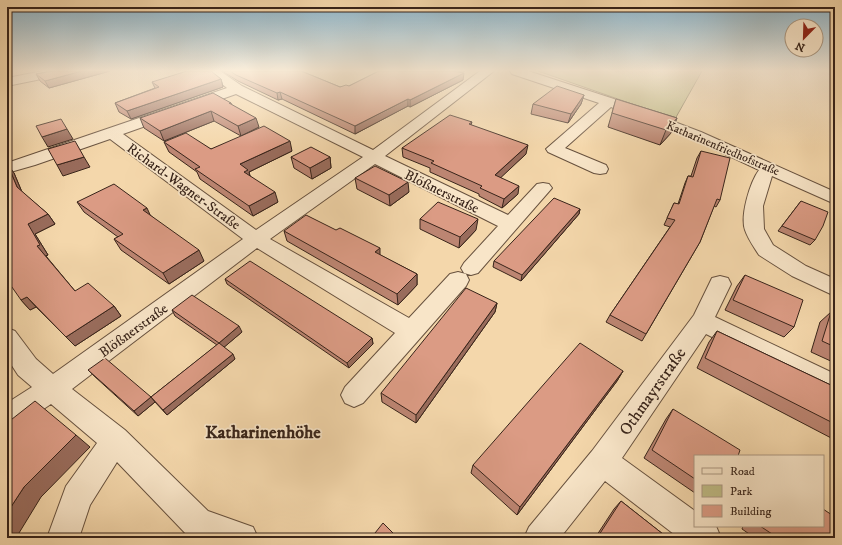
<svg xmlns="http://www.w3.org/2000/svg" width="842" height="545" viewBox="0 0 842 545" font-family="'IM FELL DW Pica',serif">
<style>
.green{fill:#c0bd86;stroke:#7c7050}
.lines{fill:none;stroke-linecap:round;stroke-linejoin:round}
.minor-casing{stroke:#67513e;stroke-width:2}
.minor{fill:#f8e5c8;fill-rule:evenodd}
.wall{fill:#bc8572;stroke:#38241a}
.shaded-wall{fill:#996c5c;stroke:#38241a}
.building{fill:#db9b84;stroke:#38241a}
.labels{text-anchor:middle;stroke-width:3.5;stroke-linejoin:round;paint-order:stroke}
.far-street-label{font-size:12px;fill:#38241a;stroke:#f8e5c8}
.street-label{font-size:14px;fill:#38241a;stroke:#f8e5c8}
.near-street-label{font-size:17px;fill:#38241a;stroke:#f8e5c8}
.near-neighbourhood-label{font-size:18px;font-weight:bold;fill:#38241a;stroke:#f8e5c8}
</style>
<rect width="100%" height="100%" fill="#f4d7ab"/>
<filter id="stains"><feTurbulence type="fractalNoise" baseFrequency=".005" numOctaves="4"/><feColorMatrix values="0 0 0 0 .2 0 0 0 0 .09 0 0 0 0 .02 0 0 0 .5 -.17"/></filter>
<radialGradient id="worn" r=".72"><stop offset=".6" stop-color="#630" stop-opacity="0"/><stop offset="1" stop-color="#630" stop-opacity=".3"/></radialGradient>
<path class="green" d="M538,71H702L675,119Z"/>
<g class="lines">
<g class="minor-casing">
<path id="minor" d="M43,71H67L65,74L61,75L7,86V78Z
M206,71H220L242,86L373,150L480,71H494L385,156L508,215L537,184L543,183L549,184L552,188L478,273L471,275L464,273L461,268L464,263L498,226L375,164L270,239L409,318L450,274L458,272L466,274L469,280L466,286L363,403L354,407L345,403L341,395L345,387L395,333L257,248L72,389L125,430L208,511L253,527L258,538H193L187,535L117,462L90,505L79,538H47L66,486L97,443L51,404L17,427L7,431V403L32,387L18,375L7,358V328L15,331L36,359L53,374L243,239L110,139L35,165L7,173V163L227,88ZM236,94L363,157L256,230L123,134Z
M510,71H528L614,99L701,132L835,192V204L772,176L763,206L764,229L773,245L806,266L835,279V296L792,276L759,255C754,247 748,239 745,230C740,216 750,182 759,170L691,138L611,107L565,148L606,165L608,169L606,173L600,174L594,173L548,152L546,149L599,103L512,74Z
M720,276L728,278L731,284L715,317L835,374V398L706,334L622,458L695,511V526H716L721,538H679L605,481L560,538H524L529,527L592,451L694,315L712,278Z"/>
</g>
<use href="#minor" class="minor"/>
</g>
<path class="wall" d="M52,71H110L49,88L40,81L36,74Z
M222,71H301L340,87L349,86L379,71H465L461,73L463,80L410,107L408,106L355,134L282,99L278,100L238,81Z
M221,79L223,87L131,119L119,112L115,103L155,88L152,82Z
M584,95L581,104L568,123L531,114L533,104Z
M616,99L677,118L671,133L660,145L608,127Z
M231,103L232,105L259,127L241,136L214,121L164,141L144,128L140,118Z
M472,122L471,125L526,154L500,177L518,194L502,208L479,196V194L430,172V168L403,157L402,148Z
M164,142L211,149L292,151L249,172L250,176L278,202L253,216L200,179L197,172L169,152Z
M701,151L720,200L716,207L714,206L700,242L642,341L606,322L610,315L670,227L664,225L674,203L678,204L685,183L688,176H691L697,158Z
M291,157H330L331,168L312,179L294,168Z
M14,173L22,192L48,214L55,224L35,234L48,255L46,256L75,291L114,306L121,316L75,346L36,307L30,310L21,300Z
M355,178L409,192L390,206L357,189Z
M801,201L815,240L810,245L778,231Z
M77,202L150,215L204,261L169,284L121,250L114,239L118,237L84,212Z
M580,209L579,214L521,281L493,267L494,261Z
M420,219L476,230L459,248L420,229Z
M284,231L380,255L417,274V285L398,305L287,241Z
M745,275L794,327L784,337L725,310L737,286Z
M225,279L372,338L373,344L349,368L227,284Z
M497,303L495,312L416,423L382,402L381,393Z
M172,310L242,332L224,347L235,359L167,415L155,402L138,416L93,375L88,370L151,397L217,345L175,316Z
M831,312L835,314V363L811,352L820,322Z
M717,331L835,387V440L697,368L709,342Z
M623,371L617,381L517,515L471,473L473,465Z
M673,409L695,456V493L644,458L666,419Z
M621,501L668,538H595L614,509Z
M743,526H823L835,538H755L742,529Z"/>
<path class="shaded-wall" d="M82,71H110L49,88L45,81Z
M453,71H465L453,77Z
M464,73L463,80L410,107V100Z
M221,79L223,87L131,119L127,111Z
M280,92L282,99L278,100L277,93Z
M584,95L581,104L568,123L571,114Z
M408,99V106L355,134V126Z
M211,111L214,121L164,141L160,131Z
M256,118L259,127L241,136L238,126Z
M677,118L671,133L660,145L666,130Z
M7,129L11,155L7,157L9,161L7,162Z
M67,129L73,139L48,147L42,137Z
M290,141L292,151L249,172L251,180L247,182L240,164Z
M528,145L526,154L494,184L495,175Z
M84,157L90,167L63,176L57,165Z
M330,157L331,168L312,179L310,168Z
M7,163L14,173L24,197L17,187Z
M408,182L409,192L390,206L389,195Z
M519,186L518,194L502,208L504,199Z
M275,192L278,202L253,216L249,206Z
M147,208L152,219L143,210Z
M580,209L579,214L521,281L522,275Z
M48,214L55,224L35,234L48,255L45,256L37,246L28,224Z
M478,219L476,230L459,248L460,237Z
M380,248V259L375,252Z
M199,250L204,261L169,284L163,273Z
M417,274V285L398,305L397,294Z
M27,297L36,307L30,310L21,300Z
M497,303L495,312L416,423V415Z
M114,306L121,316L75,346L66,337Z
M239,326L242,332L222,349L219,343Z
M372,338L373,344L349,368L347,363Z
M233,354L235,359L167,415L163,410Z
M623,371L617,381L517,515L520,507Z
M151,397L155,402L138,416L134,411Z
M76,435L90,447L41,497L19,533L17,538H7V513L24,487Z"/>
<path class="building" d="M52,71H82L45,81L36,74Z
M187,71H211L221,79L127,111L115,103L159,87L152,82Z
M230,71H301L340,87L346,85L349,86L379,71H453L464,73L410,100L408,99L355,126L280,92L277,93L236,75Z
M557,86L584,95L571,114L533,104Z
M213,93L231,103H229L256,118L238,126L211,111L160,131L140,118Z
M616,99L677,118L666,130L612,113Z
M450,115L472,122L469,124L528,145L495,175L519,186L504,199L480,188L482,186L431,163L434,161L402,148Z
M61,119L67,129L42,137L36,126Z
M264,126L290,141L240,164L248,170L244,172L275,192L249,206L195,169L200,167L164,142L186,133L211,149Z
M75,141L84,157L57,165L48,149Z
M311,147L330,157L310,168L291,157Z
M701,151L730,158L720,200L717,199L700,242L646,334L610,315L675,220L667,218L674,203L679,204L688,176L693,177Z
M7,163L17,187L48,214L28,224L40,245L37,246L75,291L88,283L114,306L66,337L27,297L21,300L7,280Z
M375,166L408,182L389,195L355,178Z
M114,184L147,208L143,210L199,250L163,273L114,239L123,234L77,202Z
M554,198L580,209L522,275L494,261Z
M801,201L828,212L823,226L815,240L782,226Z
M438,202L478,219L460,237L420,219Z
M306,215L336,230L340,228L380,248L375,252L417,274L397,294L284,231Z
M250,261L372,338L347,363L225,279Z
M745,275L803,300L794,327L733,300Z
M466,288L497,303L416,415L381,393Z
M192,295L239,326L219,343L172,310Z
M831,312L835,314V347L822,341Z
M717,331L835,387V424L705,358Z
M219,343L233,354L163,410L151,397Z
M580,343L623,371L520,507L473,465Z
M105,358L151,397L134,411L88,370Z
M35,401L76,435L24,487L7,513V423Z
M673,409L740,450L738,456H695V479L652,450Z
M621,501L668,538H597Z
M823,509L835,517V538H778L760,526H823Z
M383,523L398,538H371Z"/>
<linearGradient id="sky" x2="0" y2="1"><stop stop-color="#89b6cf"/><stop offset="0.48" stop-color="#faedd9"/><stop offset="1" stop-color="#faedd9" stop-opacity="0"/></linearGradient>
<rect width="842" height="147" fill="url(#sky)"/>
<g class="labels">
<g class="far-street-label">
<text transform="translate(723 148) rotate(23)" y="4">Katharinenfriedhofstraße</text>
</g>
<g class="street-label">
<text transform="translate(184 186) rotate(36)" y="5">Richard-Wagner-Straße</text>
<text transform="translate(442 191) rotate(26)" y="5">Blößnerstraße</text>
<text transform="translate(133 330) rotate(-36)" y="5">Blößnerstraße</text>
</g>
<g class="near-street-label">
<text transform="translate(652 391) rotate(-55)" y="6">Othmayrstraße</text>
</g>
<g class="near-neighbourhood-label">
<text x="263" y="438">Katharinenhöhe</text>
</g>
</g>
<rect width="842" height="545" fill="none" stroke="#f4d7ab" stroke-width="24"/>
<rect x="8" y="8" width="826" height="529" fill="none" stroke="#38241a" stroke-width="2"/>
<rect x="12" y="12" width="818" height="521" fill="none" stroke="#38241a"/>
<rect x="694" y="455" width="130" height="72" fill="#f8e5c8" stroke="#ab9882"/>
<rect x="702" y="468" width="20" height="6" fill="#f8e5c8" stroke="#ab9882"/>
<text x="730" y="475" font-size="12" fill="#38241a">Road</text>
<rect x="702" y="485" width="20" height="12" fill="#c0bd86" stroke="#ab9882"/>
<text x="730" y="495" font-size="12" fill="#38241a">Park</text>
<rect x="702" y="505" width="20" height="12" fill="#db9b84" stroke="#ab9882"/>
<text x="730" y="515" font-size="12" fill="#38241a">Building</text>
<g transform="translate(804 38) rotate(203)"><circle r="19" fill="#f8e5c8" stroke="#ab9882"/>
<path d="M0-3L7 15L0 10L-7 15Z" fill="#8f2418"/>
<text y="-6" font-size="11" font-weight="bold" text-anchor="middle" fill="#38241a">N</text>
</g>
<rect width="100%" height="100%" filter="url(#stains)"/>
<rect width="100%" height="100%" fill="url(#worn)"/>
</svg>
